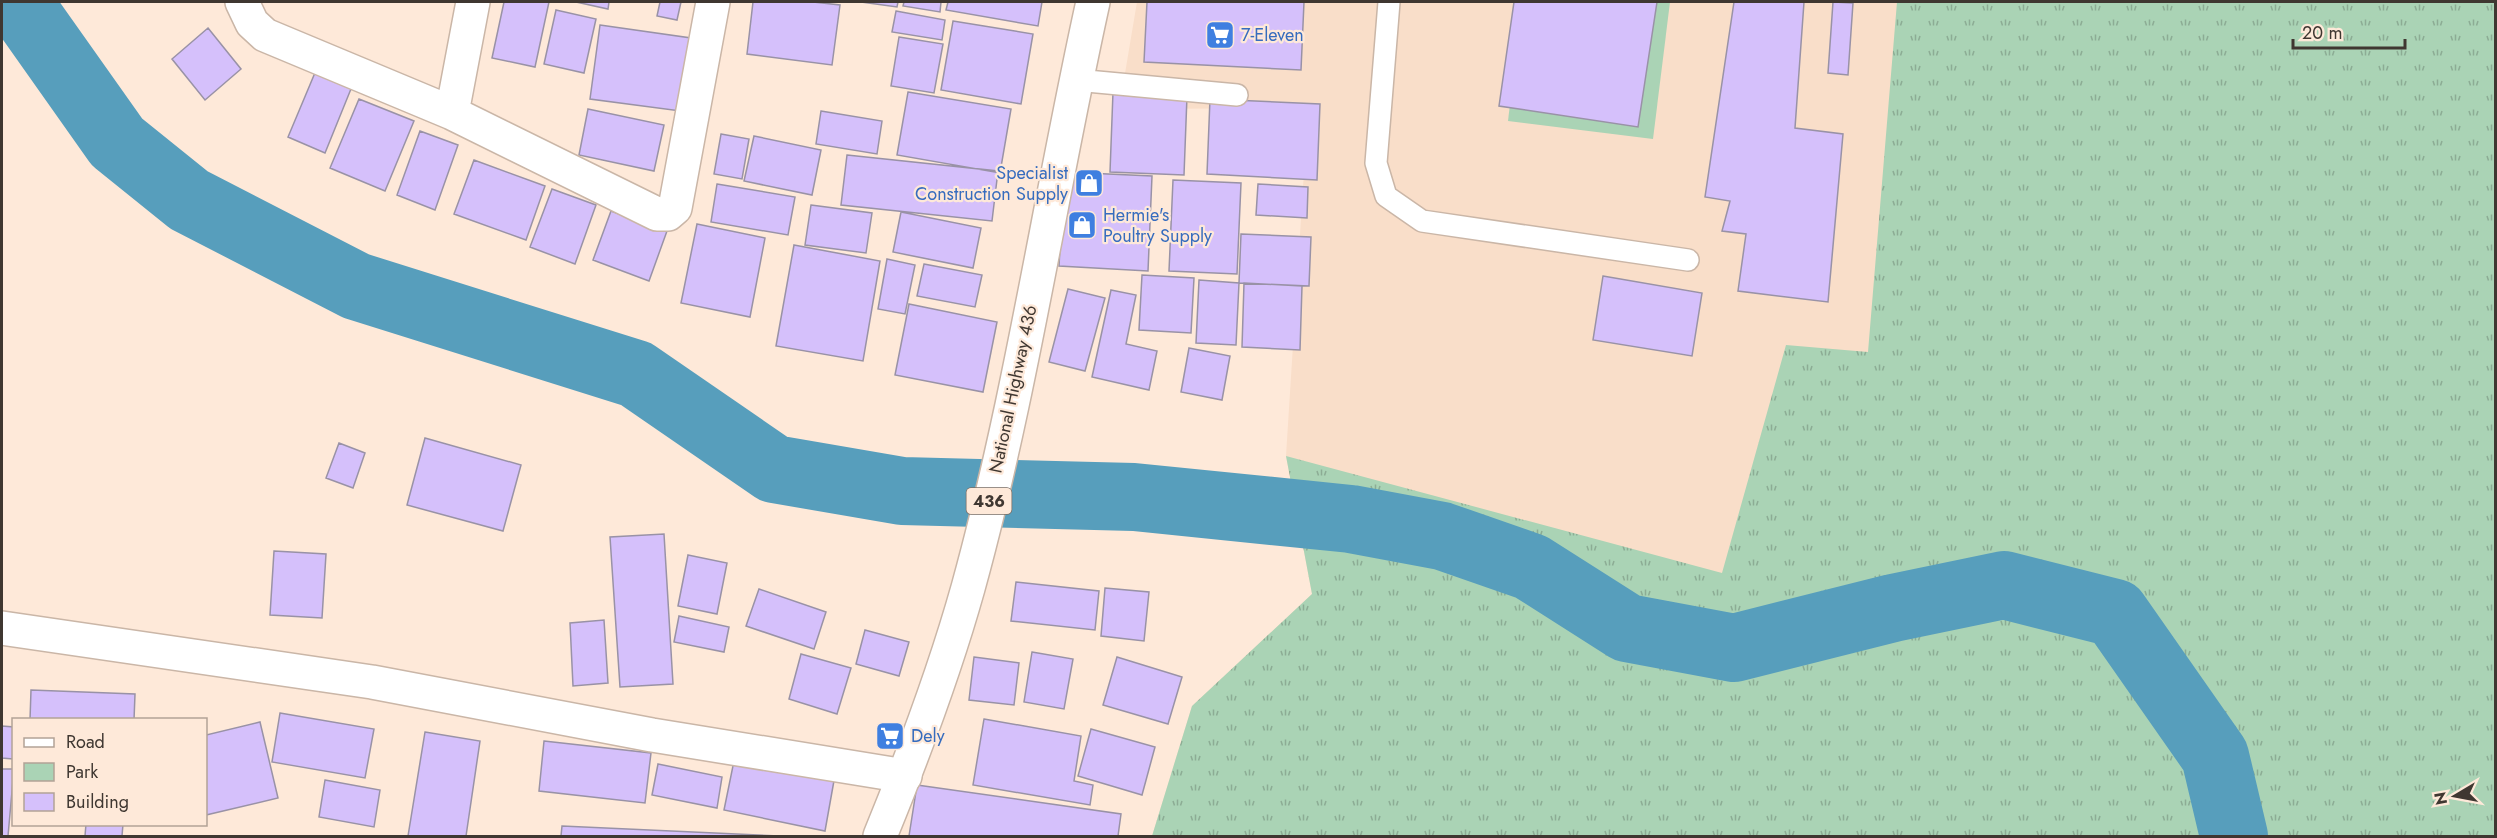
<svg xmlns="http://www.w3.org/2000/svg" width="2497" height="838" viewBox="0 0 2497 838" font-family="Jost,sans-serif">
<style>
.built{fill:#f9dec9}
.grass{fill:url(#grass-tufts)}
.green{fill:#aad3b5}
.lines{fill:none;stroke-linecap:round;stroke-linejoin:round}
.river{stroke:#579ebc;stroke-width:68}
.building{fill:#d5c0fb;stroke:#9992a6;stroke-width:1.5}
.lane-casing{stroke:#cab6a7;stroke-width:24}
.street-casing{stroke:#cab6a7;stroke-width:36}
.secondary-casing{stroke:#cab6a7;stroke-width:36}
.primary-casing{stroke:#cab6a7;stroke-width:36}
.lane{stroke:#fff;stroke-width:21}
.street{stroke:#fff;stroke-width:33}
.secondary{stroke:#fff;stroke-width:33}
.primary{stroke:#fff;stroke-width:33}
.labels{text-anchor:middle;stroke-width:4.5;stroke-linejoin:round;paint-order:stroke}
.shield{fill:#fee9d9;stroke:#786c63;stroke-width:1.5}
.shield-label{font-size:16px;font-weight:bold;fill:#3f3731}
.shop-label{font-size:18px;fill:#366cbe;stroke:#fee9d9;text-anchor:start}
.street-label{font-size:18px;fill:#3f3731;stroke:#fee9d9}
</style>
<defs>
<pattern id="grass-tufts" width="24" height="20" patternUnits="userSpaceOnUse" patternTransform="scale(1.5)"><rect width="24" height="20" fill="#aad3b5"/><path d="M3 7l-1-3M5 7V3M7 7l1-3M15 17l-1-3M17 17v-4M19 17l1-3" fill="none" stroke="#8cac94"/></pattern>
</defs>
<rect width="100%" height="100%" fill="#fee9d9"/>
<path class="built" d="M1137,2H2495V836H1152L1192,706L1312,594L1286,456L1308,108L1119,109Z"/>
<path class="grass" d="M1897,2H2495V836H1152L1192,706L1312,594L1286,456L1722,573L1786,345L1868,352Z"/>
<path class="green" d="M1522,2H1670L1653,139L1508,121Z"/>
<g class="lines">
<path class="river" d="M18,2L117,142L189,200L356,286L636,374L774,469L902,491L1134,497L1351,519L1442,536L1531,567L1627,628L1734,648L1893,608L2004,585L2115,613L2215,756L2234,836"/>
</g>
<path class="building" d="M504,2H549L535,67L492,58Z
M576,2H609L608,9Z
M660,2H681L677,20L657,16Z
M753,2H813L840,5L832,65L747,54Z
M861,2H898L897,7Z
M904,2H941L940,12L903,6Z
M948,2H1042L1038,26L946,10Z
M1147,2H1304L1301,70L1144,62Z
M1514,2H1657L1638,127L1499,106Z
M1734,2H1804L1795,128L1843,134L1828,302L1738,291L1746,234L1722,231L1730,201L1705,197Z
M1833,2L1853,3L1848,75L1828,73Z
M556,10L596,19L584,73L544,64Z
M896,11L945,20L942,40L892,32Z
M953,21L1033,34L1021,104L941,90Z
M600,25L698,39L688,112L590,99Z
M208,28L241,69L205,100L172,59Z
M899,37L943,44L934,93L891,86Z
M317,68L353,84L325,153L288,137Z
M908,92L1011,109L1000,173L897,155Z
M1113,92L1187,96L1184,175L1110,172Z
M359,99L414,121L385,191L330,168Z
M1210,99L1320,104L1317,180L1207,174Z
M588,109L664,125L654,171L579,155Z
M821,111L882,121L877,154L816,144Z
M420,131L458,145L435,210L397,195Z
M721,134L749,139L742,179L714,174Z
M754,136L821,150L812,195L744,181Z
M847,155L998,171L992,221L841,205Z
M474,160L545,186L526,240L454,214Z
M1064,172L1152,176L1148,271L1059,266Z
M1173,180L1241,183L1237,274L1169,271Z
M717,184L795,197L788,235L711,222Z
M1258,184L1308,187L1307,218L1256,215Z
M552,189L596,205L575,264L530,247Z
M811,205L872,213L866,253L805,245Z
M611,211L667,231L649,281L593,260Z
M901,212L981,228L973,268L893,252Z
M697,224L765,238L750,317L681,303Z
M1241,234L1311,237L1309,286L1239,283Z
M794,245L880,261L863,361L776,346Z
M887,259L915,265L905,314L878,309Z
M924,264L982,275L975,307L917,296Z
M1142,275L1194,278L1191,333L1139,330Z
M1603,276L1702,293L1692,356L1593,340Z
M1199,280L1239,283L1236,345L1196,343Z
M1244,283L1302,286L1300,350L1242,347Z
M1068,289L1105,298L1085,371L1049,362Z
M1111,290L1136,295L1126,344L1157,351L1149,390L1092,377Z
M909,304L997,322L983,392L895,375Z
M1189,348L1230,356L1222,400L1181,392Z
M425,438L521,465L503,531L407,505Z
M339,443L365,453L353,488L326,478Z
M664,534L673,684L620,687L610,537Z
M274,551L326,554L322,618L270,615Z
M688,555L727,563L717,614L678,606Z
M1016,582L1099,591L1095,630L1011,621Z
M1105,588L1149,592L1144,641L1101,636Z
M759,589L826,612L814,649L746,626Z
M679,616L729,627L724,652L674,642Z
M604,620L608,683L573,686L570,623Z
M865,630L909,642L899,676L856,664Z
M1032,652L1073,659L1064,709L1024,702Z
M801,654L851,668L837,714L789,699Z
M974,657L1019,663L1014,705L969,700Z
M1117,657L1182,677L1168,724L1103,705Z
M31,690L135,694L134,720H30Z
M280,713L374,729L365,778L272,762Z
M984,719L1081,736L1074,781L1093,785L1090,805L973,785Z
M260,722L278,798L206,815V735Z
M2,726L14,727L13,759L2,758Z
M1091,729L1155,747L1142,795L1078,776Z
M425,732L480,741L466,836H408Z
M544,741L651,753L645,803L539,791Z
M735,756L835,775L825,831L724,810Z
M658,764L722,777L717,808L652,795Z
M2,769H14L8,836H2Z
M325,780L380,790L374,827L319,817Z
M917,785L1121,814L1118,836H909Z
M86,824H123L122,836H85Z
M562,826L779,836H561Z"/>
<g class="lines">
<g class="lane-casing">
<path id="lane" d="M1389,2L1376,163L1386,196L1422,221L1688,260
M1076,80L1237,95"/>
</g>
<g class="street-casing">
<path id="street" d="M242,2L252,23L265,35L452,113L657,214H668L675,208L713,2
M452,113L473,2"/>
</g>
<g class="secondary-casing">
<path id="secondary" d="M2,628L372,682L652,735L905,776"/>
</g>
<g class="primary-casing">
<path id="primary" d="M880,836C912,758 945,670 968,588C1021,396 1050,196 1093,2"/>
</g>
<use href="#lane" class="lane"/>
<use href="#street" class="street"/>
<use href="#secondary" class="secondary"/>
<use href="#primary" class="primary"/>
</g>
<defs>
<g id="supermarket-square" transform="scale(1.5)"><rect x="-9" y="-9" width="18" height="18" rx="4" fill="#3f7fe0" stroke="#fee9d9"/><path d="M-6-5.5h2.5l.6 2H6L4.5 2H-2.5L-4.4-4H-6ZM-1.5 3.2a1.3 1.3 0 1 0 .1 0ZM3 3.2a1.3 1.3 0 1 0 .1 0Z" fill="#fff"/></g>
<g id="shop-square" transform="scale(1.5)"><rect x="-9" y="-9" width="18" height="18" rx="4" fill="#3f7fe0" stroke="#fee9d9"/><path d="M-5-2.5h2.3a2.7 3.5 0 0 1 5.4 0H5L5.5 6h-11ZM-1.5-2.5h3a1.5 2.3 0 0 0-3 0Z" fill="#fff"/></g>
</defs>
<g fill-rule="evenodd">
<use href="#supermarket-square" x="1220" y="35"/>
<use href="#shop-square" x="1089" y="183"/>
<use href="#shop-square" x="1082" y="225"/>
<use href="#supermarket-square" x="890" y="736"/>
</g>
<g class="labels">
<rect class="shield" x="966.5" y="488" width="45" height="26" rx="4.5"/>
<g class="shield-label">
<text x="989" y="507">436</text>
</g>
<g class="shop-label">
<text x="1241" y="41">7-Eleven</text>
<text x="1068" y="179" text-anchor="end">Specialist<tspan x="1068" dy="21">Construction Supply</tspan></text>
<text x="1103" y="221">Hermie's<tspan x="1103" dy="21">Poultry Supply</tspan></text>
<text x="911" y="742">Dely</text>
</g>
<g class="street-label">
<text transform="translate(1013 389) rotate(-78)" y="6">National Highway 436</text>
</g>
</g>
<rect width="2497" height="838" fill="none" stroke="#3f3731" stroke-width="6"/>
<rect x="12" y="718" width="195" height="108" fill="#fee9d9" stroke="#b2a296" stroke-width="1.5"/>
<rect x="24" y="738" width="30" height="9" fill="#ffffff" stroke="#b2a296" stroke-width="1.5"/>
<text x="66" y="748" font-size="18" fill="#3f3731">Road</text>
<rect x="24" y="763" width="30" height="18" fill="#aad3b5" stroke="#b2a296" stroke-width="1.5"/>
<text x="66" y="778" font-size="18" fill="#3f3731">Park</text>
<rect x="24" y="793" width="30" height="18" fill="#d5c0fb" stroke="#b2a296" stroke-width="1.5"/>
<text x="66" y="808" font-size="18" fill="#3f3731">Building</text>
<g transform="translate(2455 796) rotate(260)" stroke="#fee9d9" stroke-width="4.5" paint-order="stroke">
<path d="M0-4.5L10 22L0 15L-10 22Z" fill="#3f3731"/>
<text y="-9" font-size="16" font-weight="bold" text-anchor="middle" fill="#3f3731">N</text>
</g>
<path d="M2293 39v9h112v-9" fill="none" stroke="#3f3731" stroke-width="3"/>
<text x="2302" y="39" font-size="18" fill="#3f3731" stroke="#fee9d9" stroke-width="4.5" paint-order="stroke">20 m</text>
</svg>
